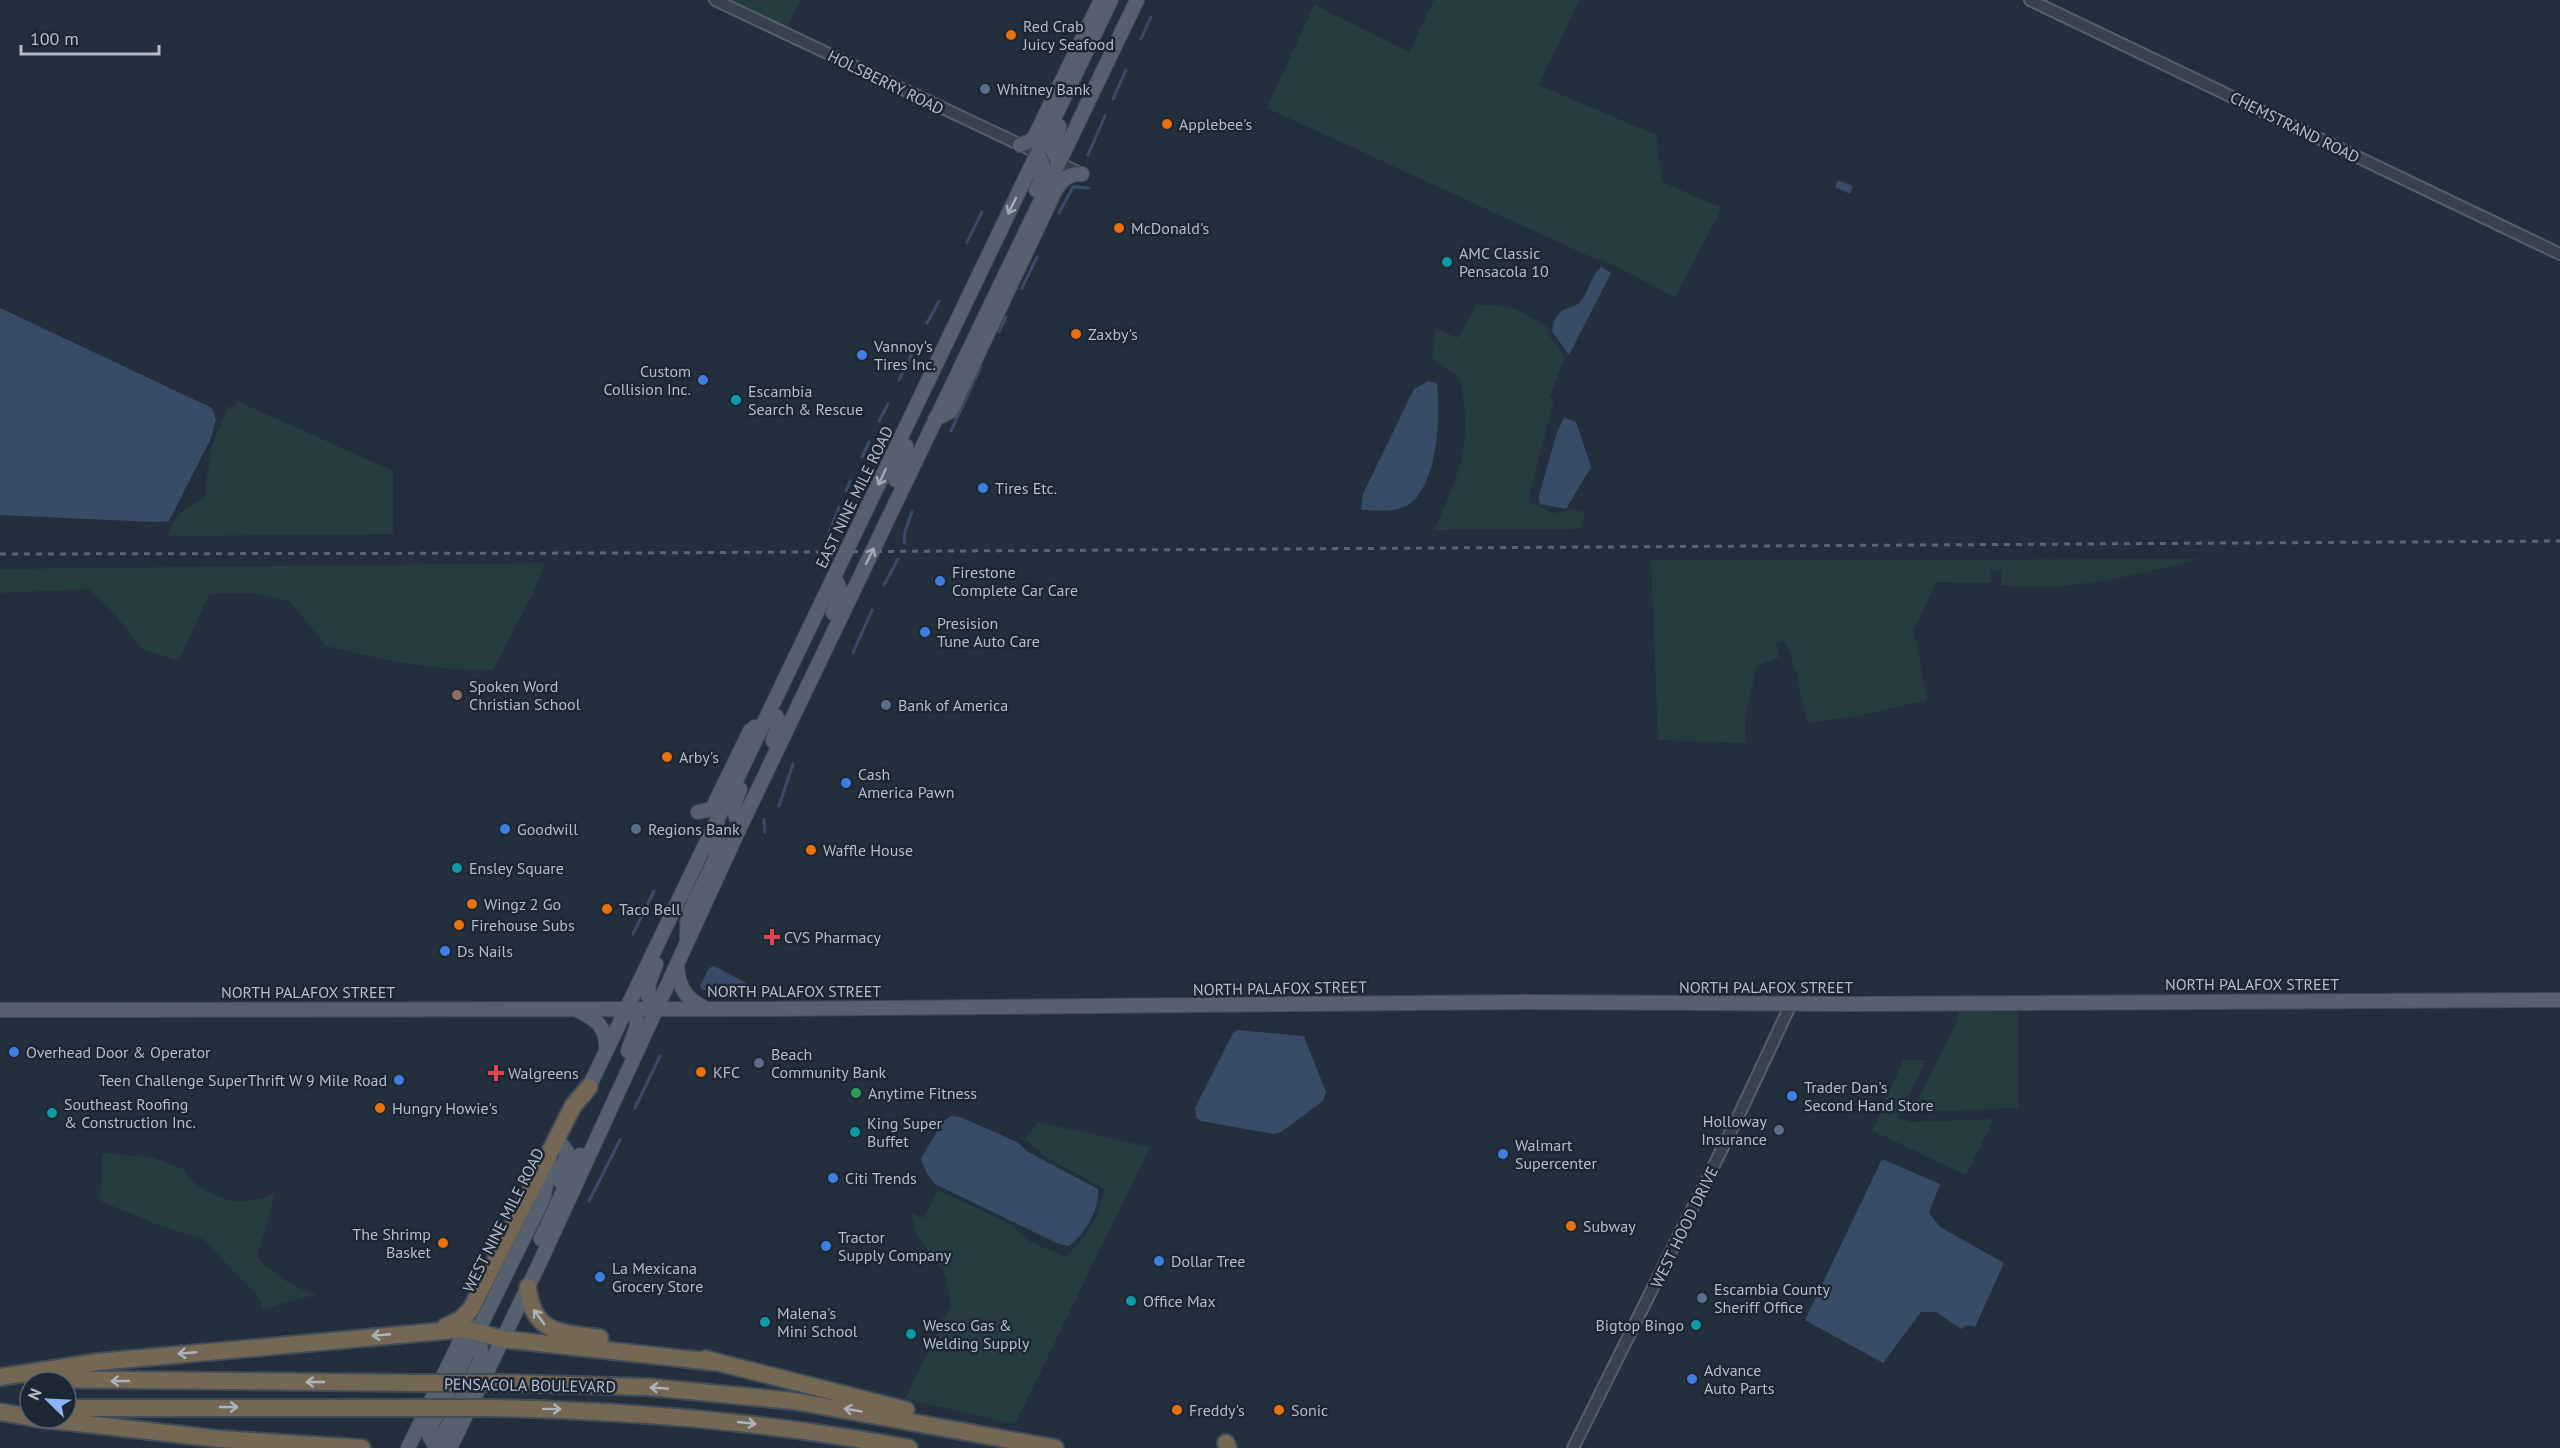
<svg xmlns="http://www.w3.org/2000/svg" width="2560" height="1448" viewBox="0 0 2560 1448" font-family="'PT Sans',sans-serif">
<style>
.green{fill:#263c3f}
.water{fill:#394c67}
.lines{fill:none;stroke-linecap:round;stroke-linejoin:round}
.stream{stroke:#394c67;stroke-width:3}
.minor-casing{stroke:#565f6c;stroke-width:14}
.major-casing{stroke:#414a57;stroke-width:16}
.highway-casing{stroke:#434c59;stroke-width:20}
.minor{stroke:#38414e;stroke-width:10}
.major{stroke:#56606e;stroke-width:14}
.highway{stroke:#746855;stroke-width:16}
.rail{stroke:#5a6575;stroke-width:3;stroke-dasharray:6 6;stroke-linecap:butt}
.highway-bridge-casing{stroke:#434c59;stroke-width:20;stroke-linecap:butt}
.highway-bridge{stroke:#746855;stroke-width:16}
.oneway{stroke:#a1aab7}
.oneway2{stroke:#aeb4bd}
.food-dot{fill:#e8710a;stroke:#1d2633;stroke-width:2}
.service-dot{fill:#5c6f8a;stroke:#1d2633;stroke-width:2}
.culture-dot{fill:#0f9aa8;stroke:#1d2633;stroke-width:2}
.shop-dot{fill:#3f7fe0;stroke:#1d2633;stroke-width:2}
.education-dot{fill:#8d6e63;stroke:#1d2633;stroke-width:2}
.health-dot{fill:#e0444e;stroke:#1d2633;stroke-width:2}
.leisure-dot{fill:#2e9e5b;stroke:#1d2633;stroke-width:2}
.labels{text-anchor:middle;stroke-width:5;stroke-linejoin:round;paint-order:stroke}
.poi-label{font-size:16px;fill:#b4bcc9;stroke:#1d2633;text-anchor:start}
.street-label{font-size:16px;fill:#b4bcc9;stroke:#1d2633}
</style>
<rect width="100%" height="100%" fill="#242f3e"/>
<path class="green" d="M725,0H801L786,29Z
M1434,0H1579L1539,85L1656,135L1662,182L1722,208L1675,297L1607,262L1584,254L1267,108L1314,5L1409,52Z
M1477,304L1514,308L1546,326L1548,334L1565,357L1549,398L1554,399L1528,502C1540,505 1556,520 1571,509L1585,512L1580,529L1434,530C1460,473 1473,442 1460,378L1432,359L1436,329L1458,338Z
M237,401L393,471V534L168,536C173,516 187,507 204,497L212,445L229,406L234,408Z
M2199,559C2139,574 2062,594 2001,585V571L1991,570L1990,583L1936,582L1914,630L1927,700L1858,716L1807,723L1796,672L1785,641L1776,643L1782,661L1779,657L1757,666L1745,718L1746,743L1658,740L1651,560Z
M545,563L533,593L493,670L451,669L391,661L326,646L290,601L250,593L209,594L179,661L142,649L114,613L88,589L0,593V569Z
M2018,1006L2019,1108L1912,1112L1955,1026L1960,1007Z
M1903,1060H1926L1898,1118L1913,1122L1994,1119L1966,1175L1873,1131Z
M1038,1122L1150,1147L1015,1424L905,1399L951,1306L946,1276L917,1235L911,1213L924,1218L938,1190L1008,1223L1032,1243L1065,1256L1080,1242L1097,1216L1105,1189L1044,1156L1025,1139Z
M105,1153L154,1158L183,1169C188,1183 214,1196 229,1200C244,1204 261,1199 275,1194L257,1257C276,1276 292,1288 318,1294L262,1309L261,1300L203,1239L161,1226L100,1201L102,1154Z"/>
<path class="water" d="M1838,180L1853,186L1850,194L1835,187Z
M1601,267L1611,273L1569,355L1552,331C1557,301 1573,313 1582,300C1589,290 1592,274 1601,267Z
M0,308L212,408L216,420L210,440L169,521L154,522L0,515Z
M1429,381L1437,384C1441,416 1438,501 1398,509C1386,512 1372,510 1361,510L1363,494L1414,389Z
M1564,418L1576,422L1591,467L1566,509L1540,504L1539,496L1557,432Z
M714,966L754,987V991L702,990L700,986L709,968Z
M1237,1030L1304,1036L1305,1039L1326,1092L1323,1101L1281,1132L1274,1134L1201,1121L1196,1117L1195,1108L1233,1033Z
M951,1116L960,1117L1017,1142L1028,1152L1098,1189C1100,1209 1085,1234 1069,1246L1059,1244L935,1184L927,1174L921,1159L943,1121Z
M1882,1159L1940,1184L1929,1213L1940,1227L2004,1263L1975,1327L1966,1325L1961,1329L1936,1312H1921L1883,1363L1805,1320Z"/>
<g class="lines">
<path class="stream" d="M1141,39L1151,17
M1113,99L1126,70
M1088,155L1105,116
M1059,213L1073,187L1089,188
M967,242L982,212
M1022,288L1037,257
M927,323L939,301
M999,332L1006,317
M899,380L912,354
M879,421L888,404
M951,431L981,366
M862,457L869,442
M846,491L850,481
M826,541L839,507
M904,543L905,531L912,512
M884,585L898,559
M853,653L872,610
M779,806L793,764
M764,819L765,832
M633,934L654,891
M635,1108L660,1056
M589,1201L620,1140"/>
<g class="minor-casing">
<path id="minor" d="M715,0L1082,174
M2030,0L2560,254
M1573,1448L1737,1119L1791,1004"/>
</g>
<g class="major-casing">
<path id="major" d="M1020,145L1033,140L1101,0
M1059,163L1053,152L1059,126
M1036,190C1043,177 1047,166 1037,154
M935,419L951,411L1056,189C1064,178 1069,174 1082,174
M896,480L906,457V446L898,443
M833,613L841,591L834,576
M773,741L779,722L776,716
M740,789C734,802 731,814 741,825
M698,812L712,809L750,731L755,727
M687,937C687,931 687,923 688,918C697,884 728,858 717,821
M656,964L649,983L648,996L658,1008
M677,966C679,986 684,998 703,1007
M627,1008L636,1016L637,1026L628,1051
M0,1010L767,1009L1525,1002L1850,1004L2560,1000
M577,1010C596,1019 607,1027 606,1049
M585,1095L1111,0
M561,1144L567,1152L561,1182
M541,1239L580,1155
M408,1448L469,1323
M436,1448L429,1435L433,1422L543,1199L551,1163
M437,1448L480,1360C483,1346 480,1341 469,1332
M450,1448L540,1262L741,825L1137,0"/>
</g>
<g class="highway-casing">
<path id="highway" d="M528,1287C532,1334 562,1333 600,1338
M445,1327L461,1319L471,1309L573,1106L589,1087
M705,1359L906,1410
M0,1377L97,1362L465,1329L502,1339L714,1362
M33,1379L416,1383
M505,1383L648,1387L794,1401L1055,1448
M66,1408H404
M494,1408C634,1411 771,1422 909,1448
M0,1412L30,1417
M33,1418L220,1439L362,1448
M1226,1443L1228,1448"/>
</g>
<use href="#minor" class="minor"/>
<use href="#major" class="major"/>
<use href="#highway" class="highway"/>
<path class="rail" d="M0,554L636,553L2560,541"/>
<g class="highway-bridge-casing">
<path id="highway-bridge" d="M416,1383H505
M404,1408H494"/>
</g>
<use href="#highway-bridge" class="highway-bridge"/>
</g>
<defs><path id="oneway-shaft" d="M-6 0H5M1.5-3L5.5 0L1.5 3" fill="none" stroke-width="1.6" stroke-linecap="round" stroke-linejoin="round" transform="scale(1.5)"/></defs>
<g class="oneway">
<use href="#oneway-shaft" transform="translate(1012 206) rotate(116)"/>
<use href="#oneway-shaft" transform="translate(882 477) rotate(115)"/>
<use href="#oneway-shaft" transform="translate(870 556) rotate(-64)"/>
</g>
<g class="oneway2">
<use href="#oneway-shaft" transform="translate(539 1317) rotate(-126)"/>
<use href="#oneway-shaft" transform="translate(381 1335) rotate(175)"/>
<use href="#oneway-shaft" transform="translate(187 1353) rotate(175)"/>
<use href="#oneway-shaft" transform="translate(120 1381) rotate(-180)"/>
<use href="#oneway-shaft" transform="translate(315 1382) rotate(-180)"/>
<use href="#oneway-shaft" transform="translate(659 1388) rotate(-176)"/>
<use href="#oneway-shaft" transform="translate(229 1407)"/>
<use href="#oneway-shaft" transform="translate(552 1409) rotate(1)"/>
<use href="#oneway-shaft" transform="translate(853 1410) rotate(-170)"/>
<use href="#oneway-shaft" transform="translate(747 1423) rotate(6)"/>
</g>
<g class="food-dot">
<circle cx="1011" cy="35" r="6"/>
<circle cx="1167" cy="124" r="6"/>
<circle cx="1119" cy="228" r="6"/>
<circle cx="1076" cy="334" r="6"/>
<circle cx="667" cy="757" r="6"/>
<circle cx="811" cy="850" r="6"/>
<circle cx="472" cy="904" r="6"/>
<circle cx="607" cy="909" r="6"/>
<circle cx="459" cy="925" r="6"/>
<circle cx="701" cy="1072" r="6"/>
<circle cx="380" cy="1108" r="6"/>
<circle cx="1571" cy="1226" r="6"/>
<circle cx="443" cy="1243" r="6"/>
<circle cx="1177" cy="1410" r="6"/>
<circle cx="1279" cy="1410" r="6"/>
</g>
<g class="service-dot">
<circle cx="985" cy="89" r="6"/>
<circle cx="886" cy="705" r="6"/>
<circle cx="636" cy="829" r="6"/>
<circle cx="759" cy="1063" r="6"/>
<circle cx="1779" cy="1130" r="6"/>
<circle cx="1702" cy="1298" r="6"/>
</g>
<g class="culture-dot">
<circle cx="1447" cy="262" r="6"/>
<circle cx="736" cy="400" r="6"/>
<circle cx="457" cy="868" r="6"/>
<circle cx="52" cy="1113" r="6"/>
<circle cx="855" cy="1132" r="6"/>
<circle cx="1131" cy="1301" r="6"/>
<circle cx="765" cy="1322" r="6"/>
<circle cx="1696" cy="1325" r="6"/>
<circle cx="911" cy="1334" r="6"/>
</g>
<g class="shop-dot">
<circle cx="862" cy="355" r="6"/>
<circle cx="703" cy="380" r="6"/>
<circle cx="983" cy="488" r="6"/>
<circle cx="940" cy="581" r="6"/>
<circle cx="925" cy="632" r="6"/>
<circle cx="846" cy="783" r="6"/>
<circle cx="505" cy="829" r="6"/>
<circle cx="445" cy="951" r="6"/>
<circle cx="14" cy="1052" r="6"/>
<circle cx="399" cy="1080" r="6"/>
<circle cx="1792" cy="1096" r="6"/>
<circle cx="1503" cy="1154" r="6"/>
<circle cx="833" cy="1178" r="6"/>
<circle cx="826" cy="1246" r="6"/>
<circle cx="1159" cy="1261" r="6"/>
<circle cx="600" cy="1277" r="6"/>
<circle cx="1692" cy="1379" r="6"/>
</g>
<circle class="education-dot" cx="457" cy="695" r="6"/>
<g class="health-dot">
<path d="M769 928h6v6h6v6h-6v6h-6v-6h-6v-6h6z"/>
<path d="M493 1064h6v6h6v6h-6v6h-6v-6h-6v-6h6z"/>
</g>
<circle class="leisure-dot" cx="856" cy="1093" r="6"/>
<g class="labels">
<g class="poi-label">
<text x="1023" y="32">Red Crab<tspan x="1023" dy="18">Juicy Seafood</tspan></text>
<text x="997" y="95">Whitney Bank</text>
<text x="1179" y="130">Applebee's</text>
<text x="1131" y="234">McDonald's</text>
<text x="1459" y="259">AMC Classic<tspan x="1459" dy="18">Pensacola 10</tspan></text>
<text x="1088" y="340">Zaxby's</text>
<text x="874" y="352">Vannoy's<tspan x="874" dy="18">Tires Inc.</tspan></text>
<text x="691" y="377" text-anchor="end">Custom<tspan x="691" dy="18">Collision Inc.</tspan></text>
<text x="748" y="397">Escambia<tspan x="748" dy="18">Search &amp; Rescue</tspan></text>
<text x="995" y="494">Tires Etc.</text>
<text x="952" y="578">Firestone<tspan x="952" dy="18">Complete Car Care</tspan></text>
<text x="937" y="629">Presision<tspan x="937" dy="18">Tune Auto Care</tspan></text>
<text x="469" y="692">Spoken Word<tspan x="469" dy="18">Christian School</tspan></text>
<text x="898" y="711">Bank of America</text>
<text x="679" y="763">Arby's</text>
<text x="858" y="780">Cash<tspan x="858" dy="18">America Pawn</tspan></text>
<text x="517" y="835">Goodwill</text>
<text x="648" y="835">Regions Bank</text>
<text x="823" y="856">Waffle House</text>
<text x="469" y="874">Ensley Square</text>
<text x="484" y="910">Wingz 2 Go</text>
<text x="619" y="915">Taco Bell</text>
<text x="471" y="931">Firehouse Subs</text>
<text x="784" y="943">CVS Pharmacy</text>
<text x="457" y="957">Ds Nails</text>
<text x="26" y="1058">Overhead Door &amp; Operator</text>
<text x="771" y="1060">Beach<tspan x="771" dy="18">Community Bank</tspan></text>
<text x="713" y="1078">KFC</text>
<text x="508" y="1079">Walgreens</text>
<text x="387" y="1086" text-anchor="end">Teen Challenge SuperThrift W 9 Mile Road</text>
<text x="1804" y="1093">Trader Dan's<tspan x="1804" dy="18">Second Hand Store</tspan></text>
<text x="868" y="1099">Anytime Fitness</text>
<text x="64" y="1110">Southeast Roofing<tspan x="64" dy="18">&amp; Construction Inc.</tspan></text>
<text x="392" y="1114">Hungry Howie's</text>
<text x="1767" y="1127" text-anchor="end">Holloway<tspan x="1767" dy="18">Insurance</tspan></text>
<text x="867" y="1129">King Super<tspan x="867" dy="18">Buffet</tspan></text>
<text x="1515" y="1151">Walmart<tspan x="1515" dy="18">Supercenter</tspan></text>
<text x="845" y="1184">Citi Trends</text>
<text x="1583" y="1232">Subway</text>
<text x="431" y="1240" text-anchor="end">The Shrimp<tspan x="431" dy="18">Basket</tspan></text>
<text x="838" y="1243">Tractor<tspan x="838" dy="18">Supply Company</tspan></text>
<text x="1171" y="1267">Dollar Tree</text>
<text x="612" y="1274">La Mexicana<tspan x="612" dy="18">Grocery Store</tspan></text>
<text x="1714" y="1295">Escambia County<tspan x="1714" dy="18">Sheriff Office</tspan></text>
<text x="1143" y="1307">Office Max</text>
<text x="777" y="1319">Malena's<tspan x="777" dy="18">Mini School</tspan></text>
<text x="923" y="1331">Wesco Gas &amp;<tspan x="923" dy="18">Welding Supply</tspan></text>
<text x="1684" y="1331" text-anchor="end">Bigtop Bingo</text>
<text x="1704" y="1376">Advance<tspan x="1704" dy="18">Auto Parts</tspan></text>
<text x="1189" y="1416">Freddy's</text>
<text x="1291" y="1416">Sonic</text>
</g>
<g class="street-label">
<text transform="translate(886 82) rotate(26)" y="6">HOLSBERRY ROAD</text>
<text transform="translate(2295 127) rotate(26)" y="6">CHEMSTRAND ROAD</text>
<text transform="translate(854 497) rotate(-64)" y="6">EAST NINE MILE ROAD</text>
<text x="2252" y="990">NORTH PALAFOX STREET</text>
<text x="1766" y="993">NORTH PALAFOX STREET</text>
<text transform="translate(1280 988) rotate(-1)" y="6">NORTH PALAFOX STREET</text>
<text x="794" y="997">NORTH PALAFOX STREET</text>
<text x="308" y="998">NORTH PALAFOX STREET</text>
<text transform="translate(503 1220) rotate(-63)" y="6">WEST NINE MILE ROAD</text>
<text transform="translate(1684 1227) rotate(-64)" y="6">WEST HOOD DRIVE</text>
<text transform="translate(530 1385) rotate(1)" y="6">PENSACOLA BOULEVARD</text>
</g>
</g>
<g transform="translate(48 1400) rotate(294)"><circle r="28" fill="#1d2633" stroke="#59626f" stroke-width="1.5"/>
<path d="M0-4.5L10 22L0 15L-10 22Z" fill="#8ab4f8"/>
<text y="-9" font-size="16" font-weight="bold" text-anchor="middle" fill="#b4bcc9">N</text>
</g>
<path d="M21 45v9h138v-9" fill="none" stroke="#b4bcc9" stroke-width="3"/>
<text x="30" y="45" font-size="18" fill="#b4bcc9" stroke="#1d2633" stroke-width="4.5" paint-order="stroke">100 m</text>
</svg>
